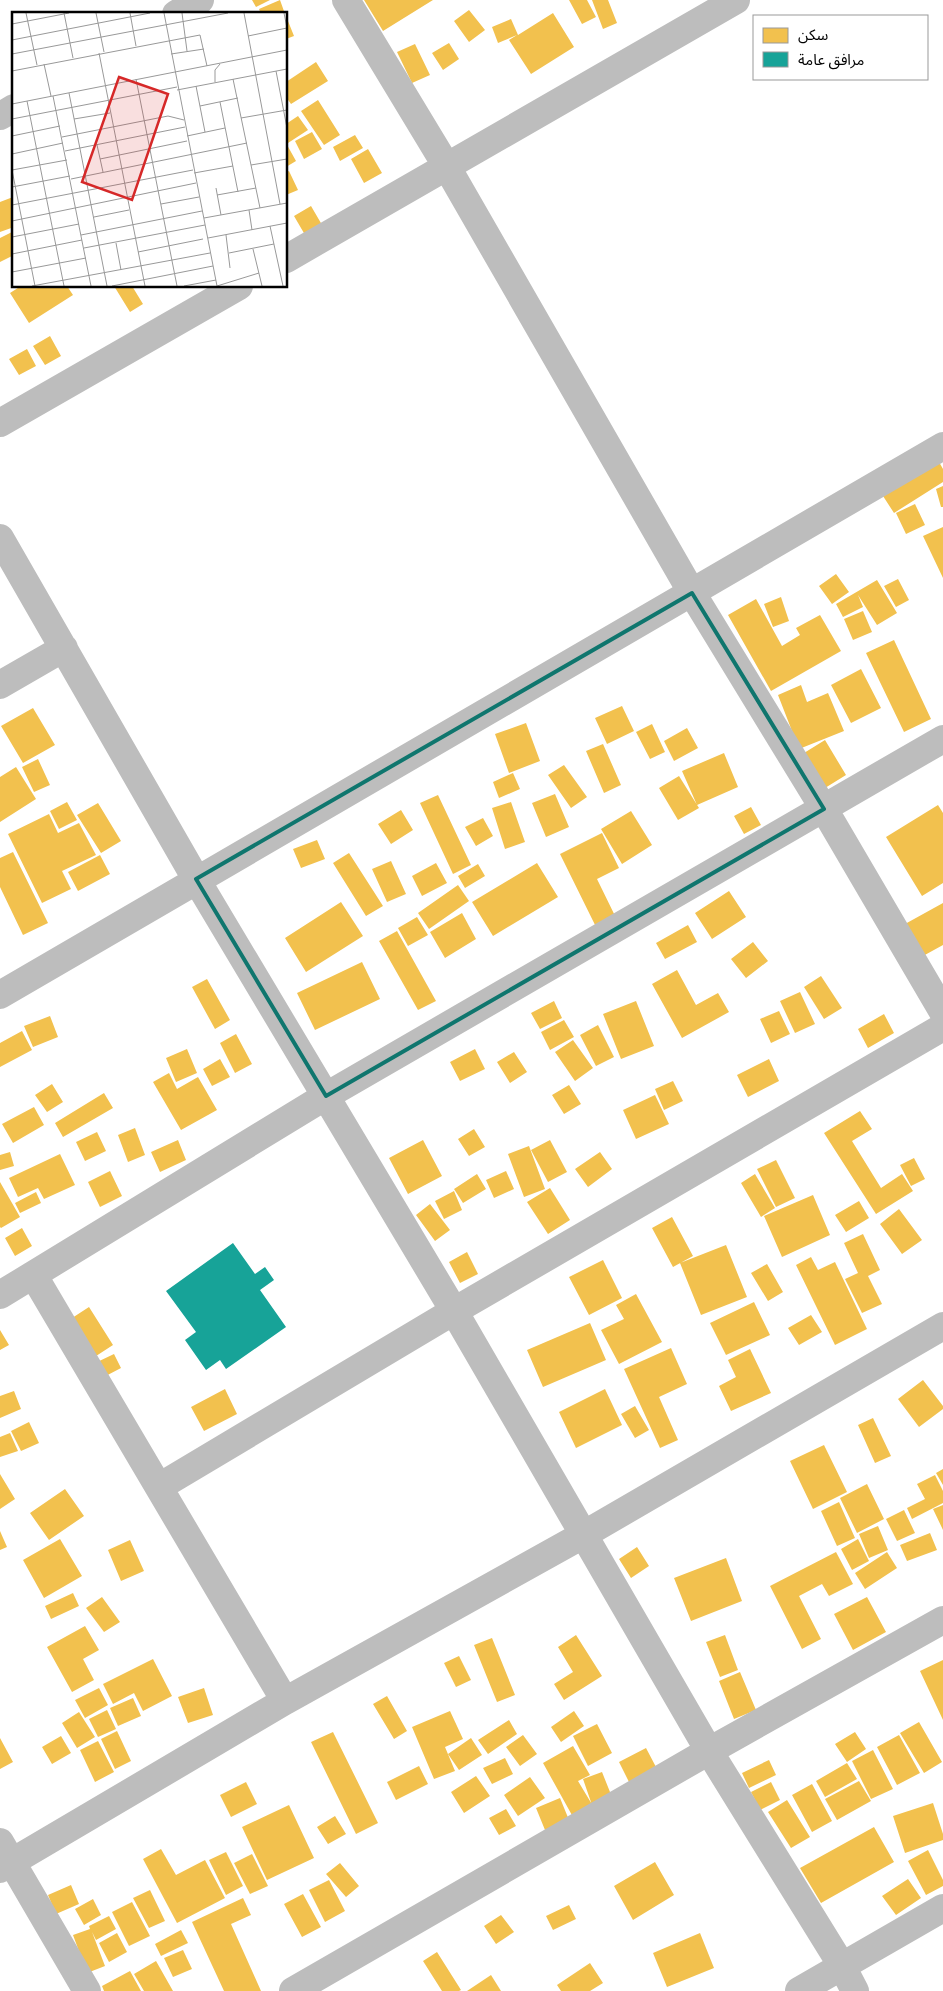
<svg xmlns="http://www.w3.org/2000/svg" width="943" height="1991" viewBox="0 0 943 1991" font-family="Ubuntu,'Noto Sans Arabic',sans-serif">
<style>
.homes{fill:#f2c14e}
.public{fill:#17a398}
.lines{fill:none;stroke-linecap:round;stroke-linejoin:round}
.minor{stroke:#bdbdbd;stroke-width:28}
.marked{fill:none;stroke:#0f766e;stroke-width:4;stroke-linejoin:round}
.inset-road{fill:none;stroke:#999;stroke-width:1}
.view{fill:#d62828;fill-opacity:0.15;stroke:#d62828;stroke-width:2.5}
.inset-edge{fill:none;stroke:#000;stroke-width:2.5}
</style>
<rect width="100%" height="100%" fill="#fff"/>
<path class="homes" d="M252,0H270L256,7Z
M280,0L285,14H261L259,9Z
M364,0H433L383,31Z
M569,0H587L596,17L582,24Z
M592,0H608L617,23L603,29Z
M469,10L485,30L469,42L454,21Z
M553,13L574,47L531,74L509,40L517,35L498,43L492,27L511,19L518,35Z
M286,16L294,36L286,39Z
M449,43L459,59L443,70L432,53Z
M415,44L430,75L412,83L397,52Z
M316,62L328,81L291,104L286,97V82Z
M318,100L340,135L324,145L301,111Z
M298,116L308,130L288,143L286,140V124Z
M312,132L322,149L304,159L295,141Z
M355,135L363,148L340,161L333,147Z
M286,143L296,161L286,167Z
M368,149L382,173L364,183L351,159Z
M289,171L298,190L286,195V172Z
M13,197L14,227L0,232V202Z
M311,206L325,230L308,240L294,216Z
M14,231V255L0,262V238Z
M21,286H67L73,295L29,323L10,293Z
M114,286H132L143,304L130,312Z
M50,336L61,356L45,365L33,346Z
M27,349L36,366L19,375L9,359Z
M939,462L943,469V482L894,513L883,496Z
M943,486V507H941L936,489Z
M915,504L925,525L906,534L896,513Z
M943,527V578L923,536Z
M836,574L849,592L832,604L819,586Z
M898,579L909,600L896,607L884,586Z
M877,580L897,613L877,625L858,595L863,607L843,617L836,604Z
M781,597L789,621L773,627L764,604Z
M756,599L782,646L800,635L796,628L820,615L841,651L771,691L728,615Z
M863,611L872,632L853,640L844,619Z
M894,640L931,719L904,732L866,653Z
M861,669L881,708L851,723L831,685Z
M801,685L807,702L828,693L844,731L799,749L778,695Z
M622,706L634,731L607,744L595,718Z
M33,708L55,745L23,763L1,726Z
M526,723L540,761L509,773L495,734Z
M652,724L665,752L650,759L636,732Z
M687,728L698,748L674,761L664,741Z
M825,740L846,775L825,788L804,753Z
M603,744L621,785L604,793L586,751Z
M724,753L738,787L697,805L682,771Z
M38,759L50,785L34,792L22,767Z
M564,765L587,797L571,808L548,775Z
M16,767L36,799L0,822V777Z
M513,773L520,789L499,798L493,782Z
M679,776L699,808L678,820L659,788Z
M555,794L569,827L546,837L532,803Z
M438,795L471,865L453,874L420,803Z
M67,802L77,820L59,829L50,811Z
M511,802L525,842L505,849L492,808Z
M98,803L121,841L101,853L77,815Z
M938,805L943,813V883L922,896L886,837Z
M751,807L761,825L744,834L734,816Z
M401,810L413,830L391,844L378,824Z
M631,811L652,845L622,864L601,829Z
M49,814L58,833L79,823L96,855L62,871L71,889L42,903L8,834Z
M483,818L493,836L476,846L465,827Z
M602,833L619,868L597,879L619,924L599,933L560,854Z
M317,840L325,859L301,868L293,849Z
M13,852L48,923L23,935L0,887V858Z
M349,853L383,906L366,916L333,863Z
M100,855L110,874L78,891L68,872Z
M391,861L406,894L387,902L372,869Z
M436,863L447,883L422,896L412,876Z
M537,863L558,897L493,936L472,902Z
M478,864L485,876L465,888L458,876Z
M458,885L469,901L429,929L418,913Z
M729,891L746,917L712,939L695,913Z
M341,902L363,936L306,972L285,938Z
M943,903V945L923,956L905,924Z
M462,913L476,939L445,958L430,932Z
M417,917L428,935L408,946L398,928Z
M688,925L697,942L665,959L656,943Z
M397,931L436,1001L418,1010L379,941Z
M753,942L768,961L746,978L731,959Z
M362,962L380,999L315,1030L297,993Z
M677,970L696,1005L718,993L729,1012L682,1038L652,984Z
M821,976L842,1008L824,1019L804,987Z
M207,979L230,1020L215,1029L192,987Z
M800,992L815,1024L795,1033L780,1001Z
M554,1001L562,1018L540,1029L531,1013Z
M636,1001L654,1046L621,1059L603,1014Z
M779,1011L790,1034L771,1043L760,1019Z
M884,1014L894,1033L868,1048L858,1029Z
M50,1016L58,1037L33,1047L24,1026Z
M564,1020L574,1037L550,1050L541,1032Z
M598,1025L614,1057L596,1066L580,1035Z
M22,1031L32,1050L0,1067V1043Z
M236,1034L252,1064L235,1073L220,1043Z
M573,1040L593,1068L575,1081L555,1052Z
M187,1049L197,1073L176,1082L166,1058Z
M475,1049L485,1069L460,1081L450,1062Z
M514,1052L527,1072L510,1083L497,1062Z
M220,1059L230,1077L212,1086L203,1069Z
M769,1059L779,1081L748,1097L737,1075Z
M169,1073L177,1089L198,1077L217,1110L181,1130L153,1082Z
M673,1081L683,1101L664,1110L655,1089Z
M52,1084L63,1102L47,1112L35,1095Z
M569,1085L581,1104L564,1114L552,1095Z
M104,1093L113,1108L63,1137L55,1123Z
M655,1095L669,1124L636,1139L623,1110Z
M34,1107L44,1125L13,1143L2,1124Z
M860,1111L872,1129L852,1141L881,1188L902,1174L913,1191L876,1214L824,1133Z
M135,1128L145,1155L128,1162L118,1135Z
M474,1129L485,1147L469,1156L458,1139Z
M97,1132L106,1151L85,1161L76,1142Z
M178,1140L186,1160L160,1172L151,1152Z
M423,1140L442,1176L408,1194L389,1158Z
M550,1140L567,1172L548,1182L531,1150Z
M529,1146L545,1189L524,1197L508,1154Z
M10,1152L14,1166L0,1170V1155Z
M600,1152L612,1169L588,1187L575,1169Z
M60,1154L75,1185L44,1199L38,1188L18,1197L9,1178Z
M914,1158L925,1179L911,1186L900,1165Z
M776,1160L795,1198L776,1207L757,1169Z
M110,1171L122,1196L100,1207L88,1182Z
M506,1171L514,1189L494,1198L486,1180Z
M477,1174L486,1189L463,1203L454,1189Z
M755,1174L775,1208L761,1217L741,1183Z
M0,1182L20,1217L1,1228L0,1227Z
M550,1188L570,1220L548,1234L527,1202Z
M454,1191L462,1210L444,1219L435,1201Z
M36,1192L41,1203L20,1213L15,1203Z
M813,1195L830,1235L782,1257L764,1216Z
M859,1201L869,1218L846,1232L835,1215Z
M430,1204L450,1230L435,1241L416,1215Z
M899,1209L922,1240L902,1254L880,1224Z
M672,1217L693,1256L673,1267L652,1228Z
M22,1228L32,1246L15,1256L5,1238Z
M863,1234L880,1270L868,1276L882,1304L862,1313L845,1279L858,1273L844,1243Z
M726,1245L747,1297L701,1315L680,1263Z
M467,1252L478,1274L460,1283L449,1262Z
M811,1257L818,1270L835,1262L867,1329L835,1345L796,1265Z
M603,1260L622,1298L589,1315L569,1277Z
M767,1264L783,1292L768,1301L751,1273Z
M636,1294L662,1342L619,1364L601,1330L624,1319L616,1305Z
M754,1302L770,1335L726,1355L710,1323Z
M89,1307L113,1345L93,1358L69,1320Z
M811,1315L822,1332L799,1345L788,1328Z
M590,1323L606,1360L543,1387L527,1350Z
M0,1330L9,1345L0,1350Z
M671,1348L687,1384L659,1397L678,1440L660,1448L624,1369Z
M750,1349L771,1393L731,1411L719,1386L736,1377L728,1360Z
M114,1354L121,1368L100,1379L93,1364Z
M923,1380L943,1406V1409L919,1427L898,1399Z
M225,1389L237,1414L204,1431L191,1407Z
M605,1389L622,1425L576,1448L559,1412Z
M14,1391L21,1409L0,1418V1396Z
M635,1406L649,1430L635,1438L621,1414Z
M873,1418L891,1456L875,1463L858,1425Z
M29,1422L39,1443L21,1451L11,1431Z
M10,1433L18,1451L0,1457V1437Z
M824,1445L847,1492L813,1509L790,1461Z
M943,1469V1485L936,1473Z
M0,1474L15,1499L0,1509Z
M935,1475L943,1491V1503L912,1519L907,1508L925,1499L917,1484Z
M867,1484L884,1519L857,1533L840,1498Z
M65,1489L84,1516L49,1540L30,1513Z
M839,1502L855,1538L837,1546L821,1511Z
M943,1505V1530L933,1509Z
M904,1510L915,1533L897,1541L886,1519Z
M878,1526L888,1550L869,1558L859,1534Z
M0,1531L7,1547L0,1550Z
M930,1533L937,1550L907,1561L900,1545Z
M60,1539L82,1576L44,1598L23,1560Z
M858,1539L869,1561L852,1570L841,1549Z
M130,1540L144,1571L121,1581L108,1550Z
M637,1547L649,1566L631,1578L619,1559Z
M836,1552L853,1584L829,1596L822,1584L799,1596L821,1639L802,1649L770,1586Z
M887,1552L897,1568L865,1589L855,1573Z
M726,1558L742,1601L691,1621L674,1578Z
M73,1593L79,1606L51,1619L45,1606Z
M102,1597L120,1622L104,1632L86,1608Z
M867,1597L886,1632L853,1650L834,1614Z
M85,1626L99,1650L83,1659L94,1680L72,1692L47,1647Z
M576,1635L602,1676L564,1700L554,1684L573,1672L558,1647Z
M725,1635L738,1670L720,1677L706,1642Z
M492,1638L515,1695L497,1702L474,1645Z
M459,1656L471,1680L456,1687L444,1663Z
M153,1659L172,1696L143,1711L134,1693L113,1704L103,1684Z
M943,1660V1720L920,1671Z
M740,1672L756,1710L734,1719L719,1681Z
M99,1688L108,1705L85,1718L75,1700Z
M204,1688L213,1715L188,1723L178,1697Z
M387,1696L407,1731L394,1739L373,1704Z
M133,1698L141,1716L118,1726L110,1708Z
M107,1710L116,1729L98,1737L89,1719Z
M450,1711L463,1739L445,1747L455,1771L434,1779L412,1727Z
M574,1711L584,1726L561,1742L551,1727Z
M79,1712L95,1737L77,1748L62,1723Z
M509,1720L517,1734L488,1754L478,1740Z
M919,1722L942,1762L924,1773L900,1733Z
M597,1724L612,1753L588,1766L573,1736Z
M117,1731L131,1761L115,1769L101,1739Z
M333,1732L378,1823L356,1834L311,1742Z
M855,1732L866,1749L847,1762L835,1744Z
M523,1735L537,1754L520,1766L506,1747Z
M899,1735L920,1773L897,1785L877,1747Z
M61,1736L71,1753L52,1764L42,1747Z
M0,1738L13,1762L0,1769Z
M471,1738L482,1755L459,1770L448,1754Z
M98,1741L114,1772L95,1782L80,1750Z
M573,1746L590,1775L578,1781L593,1806L573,1817L543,1763Z
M646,1748L656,1767L629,1782L619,1762Z
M873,1750L893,1789L871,1799L852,1761Z
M505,1758L513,1774L492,1784L483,1768Z
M769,1760L776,1775L749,1788L742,1773Z
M847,1763L857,1779L825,1797L816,1781Z
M419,1766L428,1784L396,1800L387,1782Z
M602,1772L612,1797L592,1805L583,1779Z
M476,1776L490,1796L464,1813L451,1792Z
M530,1777L545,1798L518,1816L504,1795Z
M859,1781L871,1801L837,1820L825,1799Z
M246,1782L257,1804L231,1817L220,1795Z
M771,1782L780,1800L760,1810L751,1792Z
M812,1784L832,1821L812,1832L792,1795Z
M560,1798L569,1820L545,1830L536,1808Z
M787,1800L810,1837L791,1848L768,1812Z
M933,1803L943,1834V1840L905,1853L893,1816Z
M289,1805L314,1858L267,1880L242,1827Z
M506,1809L516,1826L499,1835L489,1818Z
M335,1816L346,1834L328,1844L317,1827Z
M874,1827L894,1862L821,1903L800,1868Z
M161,1849L176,1875L205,1860L225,1898L177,1923L143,1859Z
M928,1850L943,1880V1886L926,1895L908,1861Z
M226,1852L243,1886L226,1895L209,1860Z
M252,1854L268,1886L250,1894L234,1863Z
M655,1862L674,1895L633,1920L614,1886Z
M340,1863L359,1886L346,1897L326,1874Z
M908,1879L921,1898L896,1915L882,1896Z
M329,1880L345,1911L325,1922L309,1890Z
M71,1885L79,1904L56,1914L48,1895Z
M150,1890L165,1921L149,1928L133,1898Z
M303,1894L321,1927L302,1937L284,1904Z
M243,1898L251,1915L231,1924L261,1991H224L192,1922Z
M93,1899L101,1915L84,1925L75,1909Z
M132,1902L150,1936L129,1946L112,1912Z
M569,1905L576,1919L553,1930L546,1916Z
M501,1915L514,1932L496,1944L484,1926Z
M109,1916L116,1929L96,1940L92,1932L105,1966L87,1973L73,1935L90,1929L89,1926Z
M181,1930L188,1943L161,1956L155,1944Z
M117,1933L127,1952L109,1962L99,1943Z
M700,1933L714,1968L667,1987L653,1953Z
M183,1950L192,1969L173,1977L164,1958Z
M437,1952L461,1990L459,1991H442L423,1961Z
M156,1961L173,1991H144L134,1974Z
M590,1963L603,1983L590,1991H561L557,1985Z
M130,1971L141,1991H104L102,1986Z
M491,1975L501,1991H467Z"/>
<path class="public" d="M233,1243L255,1274L265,1267L274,1280L260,1290L286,1327L226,1369L220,1360L206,1370L185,1340L196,1332L166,1291Z"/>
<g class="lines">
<path class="minor" d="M346,0L447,167L692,593L824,809L943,1012
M176,14L200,0
M0,116L14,108
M286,259L736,0
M0,423L239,286
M0,538L196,879L454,1311L709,1751L842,1966L855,1991
M0,685L64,648
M0,995L943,446
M34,1276L285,1701
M0,1295L326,1096L943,739
M159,1487L454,1311L943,1027
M0,1842L87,1991
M0,1869L285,1701L583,1535L943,1326
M293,1991L709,1751L943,1620
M799,1991L943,1908"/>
</g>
<path class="marked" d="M692,593L824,809L326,1096L196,879Z"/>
<g transform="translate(12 12)">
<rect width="275" height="275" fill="#fff"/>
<path class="inset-road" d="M14,1L25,53M52,1L61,46M84,1L92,40M118,1L124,34M152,1L205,274M170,1L175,39M232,1L268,192M272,1L275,16M0,12L57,1M236,24L275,16M0,28L138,1M87,41L133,274M0,42L216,1M159,42L192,37M32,52L39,84M0,59L188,23L195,54M264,59L275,116M124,67L165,274M221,67L248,196M203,70V58L208,52M184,74L193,120M165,78L275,57M57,81L95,274M41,84L79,274M15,89L52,274M208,90L226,180M0,92L275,38M188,94L226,86M229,106L275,98M0,107L165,75M62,107L98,101M0,124L48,114M175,124L213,116M50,125L156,104L172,108M85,133L91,160M53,139L173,115M0,142L51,131M88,147L175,129M239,153L275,147M0,158L23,274M0,158L55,148M182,161L221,154M59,167L235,131M0,175L58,164M204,176L209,203M205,183L244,176M149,192L187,185M0,193L181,158M237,198L240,218M82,205L117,198M192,206L275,191M0,209L184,171M258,214L271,274M69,223L190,199M214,223L218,256M0,225L67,212M196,226L275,211M104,231L109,258M72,236L193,213M241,237L250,274M126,240L191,227M217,241L262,232M0,242L70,228M0,260L74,246M20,274L198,241M100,274L201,254M172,274L204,268M205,274L247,261"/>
<path class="view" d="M107,65L156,82L120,188L70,170Z"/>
<rect width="275" height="275" class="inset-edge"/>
</g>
<rect x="753" y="15" width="175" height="65" fill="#ffffff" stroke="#999999"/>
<rect x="763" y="28" width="25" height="15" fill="#f2c14e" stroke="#999999"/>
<text x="798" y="40" font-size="15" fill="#000000">سكن</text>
<rect x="763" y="52" width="25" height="15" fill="#17a398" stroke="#999999"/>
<text x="798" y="65" font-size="15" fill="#000000">مرافق عامة</text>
</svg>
